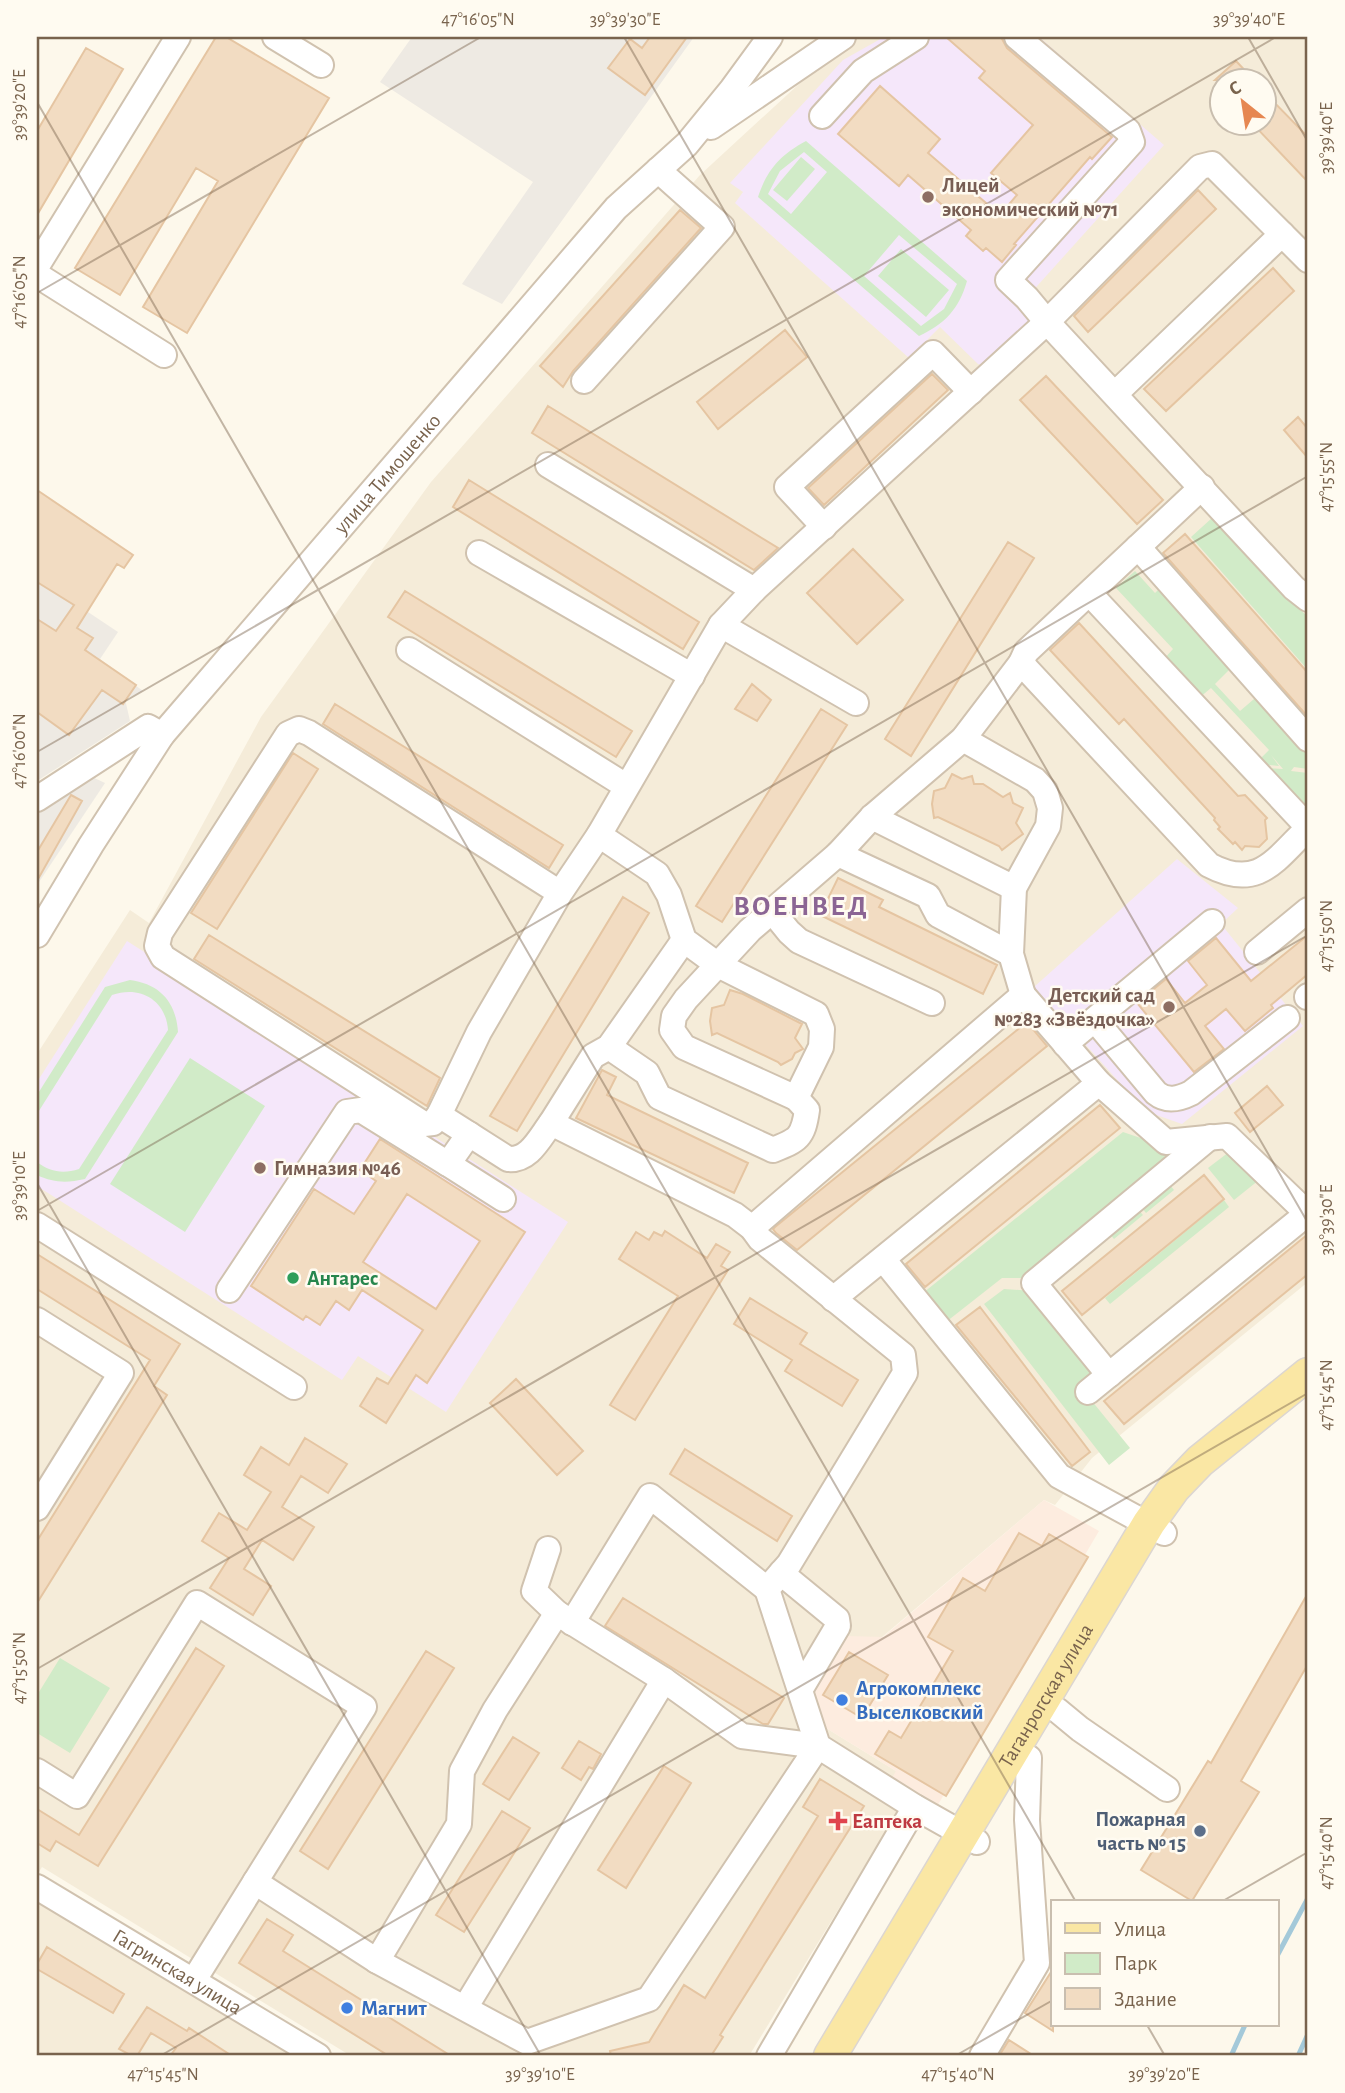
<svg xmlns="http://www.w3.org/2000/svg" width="1345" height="2093" viewBox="0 0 1345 2093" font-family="'Alegreya Sans',sans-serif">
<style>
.residential{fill:#f5ecd9;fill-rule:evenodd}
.commercial{fill:#fdecdf}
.industrial{fill:#eeeae3}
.education{fill:#f5e7fa}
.green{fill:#d1ebc8;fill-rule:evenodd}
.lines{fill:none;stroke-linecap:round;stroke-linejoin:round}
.stream{stroke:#a4c9d9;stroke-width:5}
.building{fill:#f2dcc2;stroke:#e5c5a2;stroke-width:2;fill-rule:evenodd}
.minor-casing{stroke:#d0c2af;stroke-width:28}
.major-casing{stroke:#dcd6d1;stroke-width:35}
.minor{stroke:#fff;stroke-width:24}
.major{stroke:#fae7a4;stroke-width:32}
.ticks{fill:none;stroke:#79634d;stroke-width:2;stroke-opacity:0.45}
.education-dot{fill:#8d6e63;stroke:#fffbf1;stroke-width:2.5}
.leisure-dot{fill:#2e9e5b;stroke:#fffbf1;stroke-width:2.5}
.shop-dot{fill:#3f7fe0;stroke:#fffbf1;stroke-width:2.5}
.health-dot{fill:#e0444e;stroke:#fffbf1;stroke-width:2.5}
.service-dot{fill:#5c6f8a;stroke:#fffbf1;stroke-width:2.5}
.labels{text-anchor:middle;stroke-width:5;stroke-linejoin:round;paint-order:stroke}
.education-label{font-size:21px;font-weight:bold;fill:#785e54;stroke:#fffbf1;text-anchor:start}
.street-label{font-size:21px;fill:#79634d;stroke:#fffbf1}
.leisure-label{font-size:21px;font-weight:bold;fill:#27864d;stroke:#fffbf1;text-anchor:start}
.shop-label{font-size:21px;font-weight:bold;fill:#366cbe;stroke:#fffbf1;text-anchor:start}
.service-label{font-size:21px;font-weight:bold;fill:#4e5e75;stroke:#fffbf1;text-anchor:end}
.health-label{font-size:21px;font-weight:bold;fill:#be3a42;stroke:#fffbf1;text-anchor:start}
.district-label{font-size:28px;font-weight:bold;letter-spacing:2px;fill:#8b6594;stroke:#fffbf1}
.neatline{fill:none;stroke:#79634d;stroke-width:2.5}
.ticks-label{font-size:18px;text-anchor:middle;fill:#79634d}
</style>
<rect width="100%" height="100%" fill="#fdf8eb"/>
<path class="residential" d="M850,37H1308V1282L1092,1458L1055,1505L1044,1500L882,1637L800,1712L896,1771L902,1805L749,2056H351L42,1867L37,1875V1054L130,910L149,923L261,717L431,482L700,175ZM1222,80H1264V122H1222Z
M37,1893L297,2056H37Z"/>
<path class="commercial" d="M1044,1500L1099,1531L929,1820L884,1792L896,1771L800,1712L847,1636L883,1637Z"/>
<path class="industrial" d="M412,37H694L502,304L462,284L533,182L380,82Z
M37,520L113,569L85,610L118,632L100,659L143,691L125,699L130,721L37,781Z
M88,775L105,783L37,885V809Z"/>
<path class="education" d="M884,37H1039L1164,145L1020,305L1034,319L988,366L978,364L940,327L909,358L735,203L743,192L730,183L843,60Z
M1177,859L1238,908L1221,924L1303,1026L1182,1124L1145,1111L1034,987Z
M127,941L568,1222L446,1412L358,1356L342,1380L37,1186V1082Z"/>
<path class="green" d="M806,141L967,281C959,309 945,324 919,336L758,197C767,170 780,155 806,141ZM804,152L827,172L791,214L768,194L780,171ZM899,235L957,284L944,309L921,326L864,276Z
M801,157L815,169L787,201L773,190Z
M901,249L949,290L926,317L878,276Z
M1212,518L1266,578L1308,617V670L1191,537Z
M1135,571L1155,593L1164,584L1235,664L1215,684L1240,711L1261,693L1308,751V769L1294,767L1291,771L1308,773V812L1265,768L1283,769L1271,755L1279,766L1260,764L1258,761L1269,750L1211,688L1199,698L1163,660L1173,649L1116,588Z
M130,980C160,984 176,1002 178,1032L85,1179C67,1183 54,1183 37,1175V1162C50,1172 63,1174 79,1169L168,1030C166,1000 140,985 112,995L37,1114V1095L105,987Z
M190,1058L265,1106L185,1232L110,1184Z
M1123,1132L1164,1146L1175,1159L1031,1278H1002L946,1322L923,1293Z
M1229,1152L1259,1180L1234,1200L1208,1168Z
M1165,1179L1174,1190L1146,1213L1137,1202Z
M1224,1200L1229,1207L1110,1304L1105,1298Z
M1134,1205L1143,1215L1114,1239L1105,1228Z
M1004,1289L1034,1291L1102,1375L1083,1390L1130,1448L1109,1465L984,1304Z
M60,1658L110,1688L70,1753L37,1733V1691L39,1692Z"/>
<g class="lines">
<path class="stream" d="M1277,1956L1308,1898
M1231,2056L1245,2025
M1298,2056L1308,2034"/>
</g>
<path class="building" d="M216,37H226L329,98L187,333L143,307L218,181L196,168L120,295L75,268Z
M650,37H687L645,95L608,68L630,39L642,48Z
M946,37H1001L1007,48L1112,137L1092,159L1090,157L1014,244L1016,245L1002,262L986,248L983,251L966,236L971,230L908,175L899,186L838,134L880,86L940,139L928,153L1000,215L1017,195L991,173L1033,125L979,78L985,71Z
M86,48L123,69L37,215V131Z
M1236,61L1254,80H1215Z
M1264,92L1308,137V182L1251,122H1264Z
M1198,190L1216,209L1088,332L1074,316Z
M680,210L701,228L573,371L563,387L540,366Z
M1273,268L1294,291L1166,411L1144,389Z
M785,330L807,357L718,429L697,402Z
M932,374L948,390L824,505L808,488Z
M1046,376L1163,500L1137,524L1020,400Z
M548,406L778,548L754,570L532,433Z
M1298,417L1308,429V458L1284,430Z
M469,480L699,622L683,649L453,507Z
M37,490L133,555L124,568L117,564L77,628L93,638L85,650L136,685L123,704L102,690L69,735L37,712V619L56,631L74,605L37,582Z
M1185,534L1308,673V717L1163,553Z
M1008,542L1034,558L911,756L885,739Z
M853,549L903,600L857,644L807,593Z
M405,591L632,731L616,757L388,617Z
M1079,623L1238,796L1245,795L1267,818L1265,820L1267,839L1259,847L1245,846L1242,850L1235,842L1233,844L1218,829L1220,827L1214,820L1215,818L1124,719L1119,724L1050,650Z
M752,684L771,700L757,721L735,709Z
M335,704L563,845L549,868L323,724Z
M821,709L847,725L722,922L696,906Z
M293,753L318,769L217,929L191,913Z
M952,774L962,779L972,776L974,784H983L1003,797L1010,793L1013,803L1023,808L1016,823L1023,834L1002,850L999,846L938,817L934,818L932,804L934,791L945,788Z
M71,795L82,801L37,881V852Z
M838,878L883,900L879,907L997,965L983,994L820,915Z
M623,897L649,913L517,1131L490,1116Z
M209,935L440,1078L427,1106L194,959Z
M1308,935V974L1271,1005L1273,1008L1245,1031L1226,1009L1205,1026L1224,1049L1194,1072L1137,1003L1166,979L1185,1003L1207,985L1188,961L1216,938L1251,981Z
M730,990L743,994L802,1024L795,1038L803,1049L795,1053L792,1059L781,1065L778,1062L717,1033L712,1035L710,1021L712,1008L724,1005Z
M1027,1022L1047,1046L797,1250L776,1233L773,1229L775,1227Z
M602,1070L616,1077L607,1095L748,1163L734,1193L576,1118Z
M1267,1086L1283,1105L1250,1132L1235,1113Z
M1100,1105L1120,1128L925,1287L906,1264Z
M380,1139L525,1232L427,1383L416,1375L386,1423L360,1406L377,1378L388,1384L423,1330L362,1290L349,1310L336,1301L320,1325L306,1316L303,1320L251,1286L314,1189L354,1214L376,1181L360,1170ZM407,1194L480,1241L436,1309L363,1262Z
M1204,1175L1224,1199L1082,1315L1062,1291Z
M665,1231L707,1258L716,1244L730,1252L721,1266L728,1270L635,1420L610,1405L678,1296L619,1259L636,1232L649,1240L654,1232L662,1236Z
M1308,1234V1274L1124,1424L1104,1401Z
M37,1254L180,1344L154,1386L167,1395L37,1603V1541L150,1360L37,1289Z
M750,1298L807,1333L800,1344L858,1380L842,1406L785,1371L792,1360L734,1324Z
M980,1307L1090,1452L1072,1466L956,1325Z
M516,1379L583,1451L557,1475L490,1403Z
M305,1438L347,1464L328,1493L301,1476L282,1507L314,1527L293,1560L262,1540L244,1569L271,1586L253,1615L210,1588L229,1558L202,1541L219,1513L247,1530L271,1492L244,1475L261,1447L289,1465Z
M685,1449L792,1516L777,1541L670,1474Z
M1019,1533L1042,1546L1049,1534L1088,1557L946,1796L875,1754L889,1731L901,1738L953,1651L928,1637L963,1578L985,1591Z
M1308,1593V1664L1241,1781L1259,1792L1192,1901L1141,1870L1208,1761L1211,1763Z
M623,1598L784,1698L768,1724H763L605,1626Z
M196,1648L224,1666L98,1866L56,1841L50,1851L37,1843V1809L79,1835Z
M426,1651L454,1668L328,1869L300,1851Z
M849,1652L888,1675L862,1718L823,1695Z
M513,1737L539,1753L509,1800L483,1784Z
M579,1741L601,1754L593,1769L589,1767L581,1780L562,1768Z
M664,1766L691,1783L626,1888L598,1870Z
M820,1779L864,1806L720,2035L723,2037L711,2056H611L610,2051L649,2042L684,1985L705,1998L818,1816L803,1807Z
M502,1811L530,1828L464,1932L436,1915Z
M267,1919L293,1935L283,1951L451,2056H389L239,1963Z
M47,1947L124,1994L113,2013L37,1969V1964Z
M1053,1969V2031L1025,2013Z
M147,2007L187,2031L189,2028L232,2056H170L176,2048L151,2033L137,2056H132L119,2049Z
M1009,2040L1034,2056H999Z"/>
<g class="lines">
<g class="minor-casing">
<g id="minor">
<path d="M275,37L321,65"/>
<path d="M1017,37L1128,131L1132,142L1008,280L1027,298L1047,322L1200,167L1212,164L1282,234"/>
<path d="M822,116L863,71L916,37"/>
<path d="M711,127L843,37"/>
<path d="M37,266L178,37"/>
<path d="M37,275L164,355"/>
<path d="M584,381L722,227L658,170"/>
<path d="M1115,394L1282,234L1308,260"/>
<path d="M548,465L754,590"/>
<path d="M1202,487L1026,652L1021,663L1209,865C1258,891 1275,860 1308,828"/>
<path d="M824,527L787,487L933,353L971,392"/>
<path d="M1138,547L1308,739"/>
<path d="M479,553L692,676"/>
<path d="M1090,594L1308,827"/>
<path d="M721,625L856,703"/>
<path d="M409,650L626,786"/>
<path d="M963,739L1035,780L1045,791L1050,808L1048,826L1014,888L1011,954L1023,995"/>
<path d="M37,799L148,727L162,735"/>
<path d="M872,817L1014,888"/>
<path d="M599,835L657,874L669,895L684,940L718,965L816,1014L822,1029L821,1047L796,1098"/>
<path d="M838,854L928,896L938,915L1011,954"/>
<path d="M560,893L309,733L299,729L288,734L160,933L157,946L163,957L424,1124L433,1123L439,1115L479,1032L560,893L599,835L721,625L754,590L1047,322L1294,588L1308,599"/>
<path d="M772,911L789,932L799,941L932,1003"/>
<path id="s1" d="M37,935L91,845L162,735L616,208L687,144L732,89L770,37"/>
<path d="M1257,952L1308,910"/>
<path d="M1307,997L1308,996"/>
<path d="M1095,1020L1156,1093C1167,1102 1179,1099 1191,1093L1287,1018"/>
<path d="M1065,1044L1212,922"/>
<path d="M609,1047L647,1073L659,1097L773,1150C798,1140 803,1138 807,1110L796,1098L684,1047L672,1030L674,1016L686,999L750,930L838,854L872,817L963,739L1021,663"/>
<path d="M439,1115L508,1159C529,1161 539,1139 551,1123L735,1215L752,1228L760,1239L903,1355L905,1373L789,1564L767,1589L818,1746L915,1807L977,1842"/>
<path d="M551,1123L593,1056L609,1047L684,940"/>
<path d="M469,1134L448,1164L503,1199"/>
<path d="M37,1225L294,1387"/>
<path d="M752,1228L1023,995L1099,1083L1166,1142L1227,1136L1307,1213"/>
<path d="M883,1259L1059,1476L1164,1533"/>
<path d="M229,1290L347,1112L361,1110L448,1164"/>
<path d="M833,1299L1099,1083"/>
<path d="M37,1320L121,1373L37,1508"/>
<path d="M1109,1375L1034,1283L1210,1137"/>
<path d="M1088,1392L1308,1213"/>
<path d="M548,1549L534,1591L557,1613"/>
<path d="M781,1573L837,1619L838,1626L800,1690"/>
<path d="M572,1623L650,1496L767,1589"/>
<path d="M1057,1710L1080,1729L1167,1789"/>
<path d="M37,1771L77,1796L197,1603L364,1707L194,1980"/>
<path d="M255,1882L377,1961L527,2042L649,1999L818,1746L742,1736L664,1680L465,2008"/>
<path id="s2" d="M37,1887L318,2056"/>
<path d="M377,1961L459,1824L462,1771L495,1710L557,1613L664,1680"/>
<path d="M769,2056L915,1807"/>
<path d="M982,2056L1037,1963L1027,1820L1029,1758"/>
</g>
</g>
<g class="major-casing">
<g id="major">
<path id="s3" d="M830,2056L1149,1523L1174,1488L1200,1461L1308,1374"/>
</g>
</g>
<use href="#minor" class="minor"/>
<use href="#major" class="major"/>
</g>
<path class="ticks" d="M624,37L1308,1223M1248,37L1308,142M37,102L1076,1902M37,293L481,37M37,752L1276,37M37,1183L541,2056M37,1211L1308,476M37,1669L1308,935M1221,1902L1308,1852M1147,2025L1165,2056M160,2056L1308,1393M955,2056L1053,2000"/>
<g class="education-dot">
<circle cx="928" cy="197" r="7"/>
<circle cx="1169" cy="1007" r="7"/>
<circle cx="260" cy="1168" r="7"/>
</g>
<circle class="leisure-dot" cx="293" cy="1278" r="7"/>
<g class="shop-dot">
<circle cx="842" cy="1700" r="7"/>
<circle cx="347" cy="2008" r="7"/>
</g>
<path class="health-dot" d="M834.5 1810.5h7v7h7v7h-7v7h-7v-7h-7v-7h7z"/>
<circle class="service-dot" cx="1200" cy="1831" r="7"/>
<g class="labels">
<g class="education-label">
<text x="942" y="192">Лицей<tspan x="942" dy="24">экономический №71</tspan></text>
<text x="1155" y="1002" text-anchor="end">Детский сад<tspan x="1155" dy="24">№283 «Звёздочка»</tspan></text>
<text x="274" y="1175">Гимназия №46</text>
</g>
<g class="street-label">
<text dy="7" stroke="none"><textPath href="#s1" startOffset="581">улица Тимошенко</textPath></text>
<text dy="7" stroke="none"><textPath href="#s3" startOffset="420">Таганрогская улица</textPath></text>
<text dy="7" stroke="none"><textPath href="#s2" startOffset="164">Гагринская улица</textPath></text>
</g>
<g class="leisure-label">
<text x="307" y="1285">Антарес</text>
</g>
<g class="shop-label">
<text x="856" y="1695">Агрокомплекс<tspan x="856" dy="24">Выселковский</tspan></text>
<text x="361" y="2015">Магнит</text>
</g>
<g class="service-label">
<text x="1186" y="1826">Пожарная<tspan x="1186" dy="24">часть № 15</tspan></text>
</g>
<g class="health-label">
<text x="852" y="1828">Еаптека</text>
</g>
<g class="district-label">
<text x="801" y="915">ВОЕНВЕД</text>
</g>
</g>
<rect width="1345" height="2093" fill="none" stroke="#fffbf1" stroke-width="77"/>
<rect x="1051" y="1900" width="228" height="126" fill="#fffbf1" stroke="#c9beaf" stroke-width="2"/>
<rect x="1065" y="1923" width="35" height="10" fill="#fae7a4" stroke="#c9beaf" stroke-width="2"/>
<text x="1114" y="1936" font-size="21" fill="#79634d">Улица</text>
<rect x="1065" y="1953" width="35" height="21" fill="#d1ebc8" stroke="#c9beaf" stroke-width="2"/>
<text x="1114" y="1970" font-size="21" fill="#79634d">Парк</text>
<rect x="1065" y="1988" width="35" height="21" fill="#f2dcc2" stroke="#c9beaf" stroke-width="2"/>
<text x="1114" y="2006" font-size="21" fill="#79634d">Здание</text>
<g transform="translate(1243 102) rotate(330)"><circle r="33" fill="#fffbf1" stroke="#c9beaf" stroke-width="2"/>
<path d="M0-5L12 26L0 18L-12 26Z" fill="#e68751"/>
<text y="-10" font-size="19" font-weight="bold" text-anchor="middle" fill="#79634d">С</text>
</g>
<rect x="38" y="38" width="1268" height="2016" class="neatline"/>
<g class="ticks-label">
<text x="478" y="25">47°16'05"N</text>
<text x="625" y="25">39°39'30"E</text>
<text x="1249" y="25">39°39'40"E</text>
<text transform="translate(19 105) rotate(-90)" y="6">39°39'20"E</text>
<text transform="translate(1326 138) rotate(-90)" y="6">39°39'40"E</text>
<text transform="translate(19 292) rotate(-90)" y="6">47°16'05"N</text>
<text transform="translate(1326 477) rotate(-90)" y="6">47°15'55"N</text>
<text transform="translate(19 751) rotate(-90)" y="6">47°16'00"N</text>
<text transform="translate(1326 936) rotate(-90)" y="6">47°15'50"N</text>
<text transform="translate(19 1186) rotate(-90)" y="6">39°39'10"E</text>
<text transform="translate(1326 1220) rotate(-90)" y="6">39°39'30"E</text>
<text transform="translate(1326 1395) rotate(-90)" y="6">47°15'45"N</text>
<text transform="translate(19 1668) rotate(-90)" y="6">47°15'50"N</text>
<text transform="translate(1326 1853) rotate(-90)" y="6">47°15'40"N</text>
<text x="163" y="2080">47°15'45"N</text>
<text x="540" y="2080">39°39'10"E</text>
<text x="958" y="2080">47°15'40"N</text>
<text x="1164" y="2080">39°39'20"E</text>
</g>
</svg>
